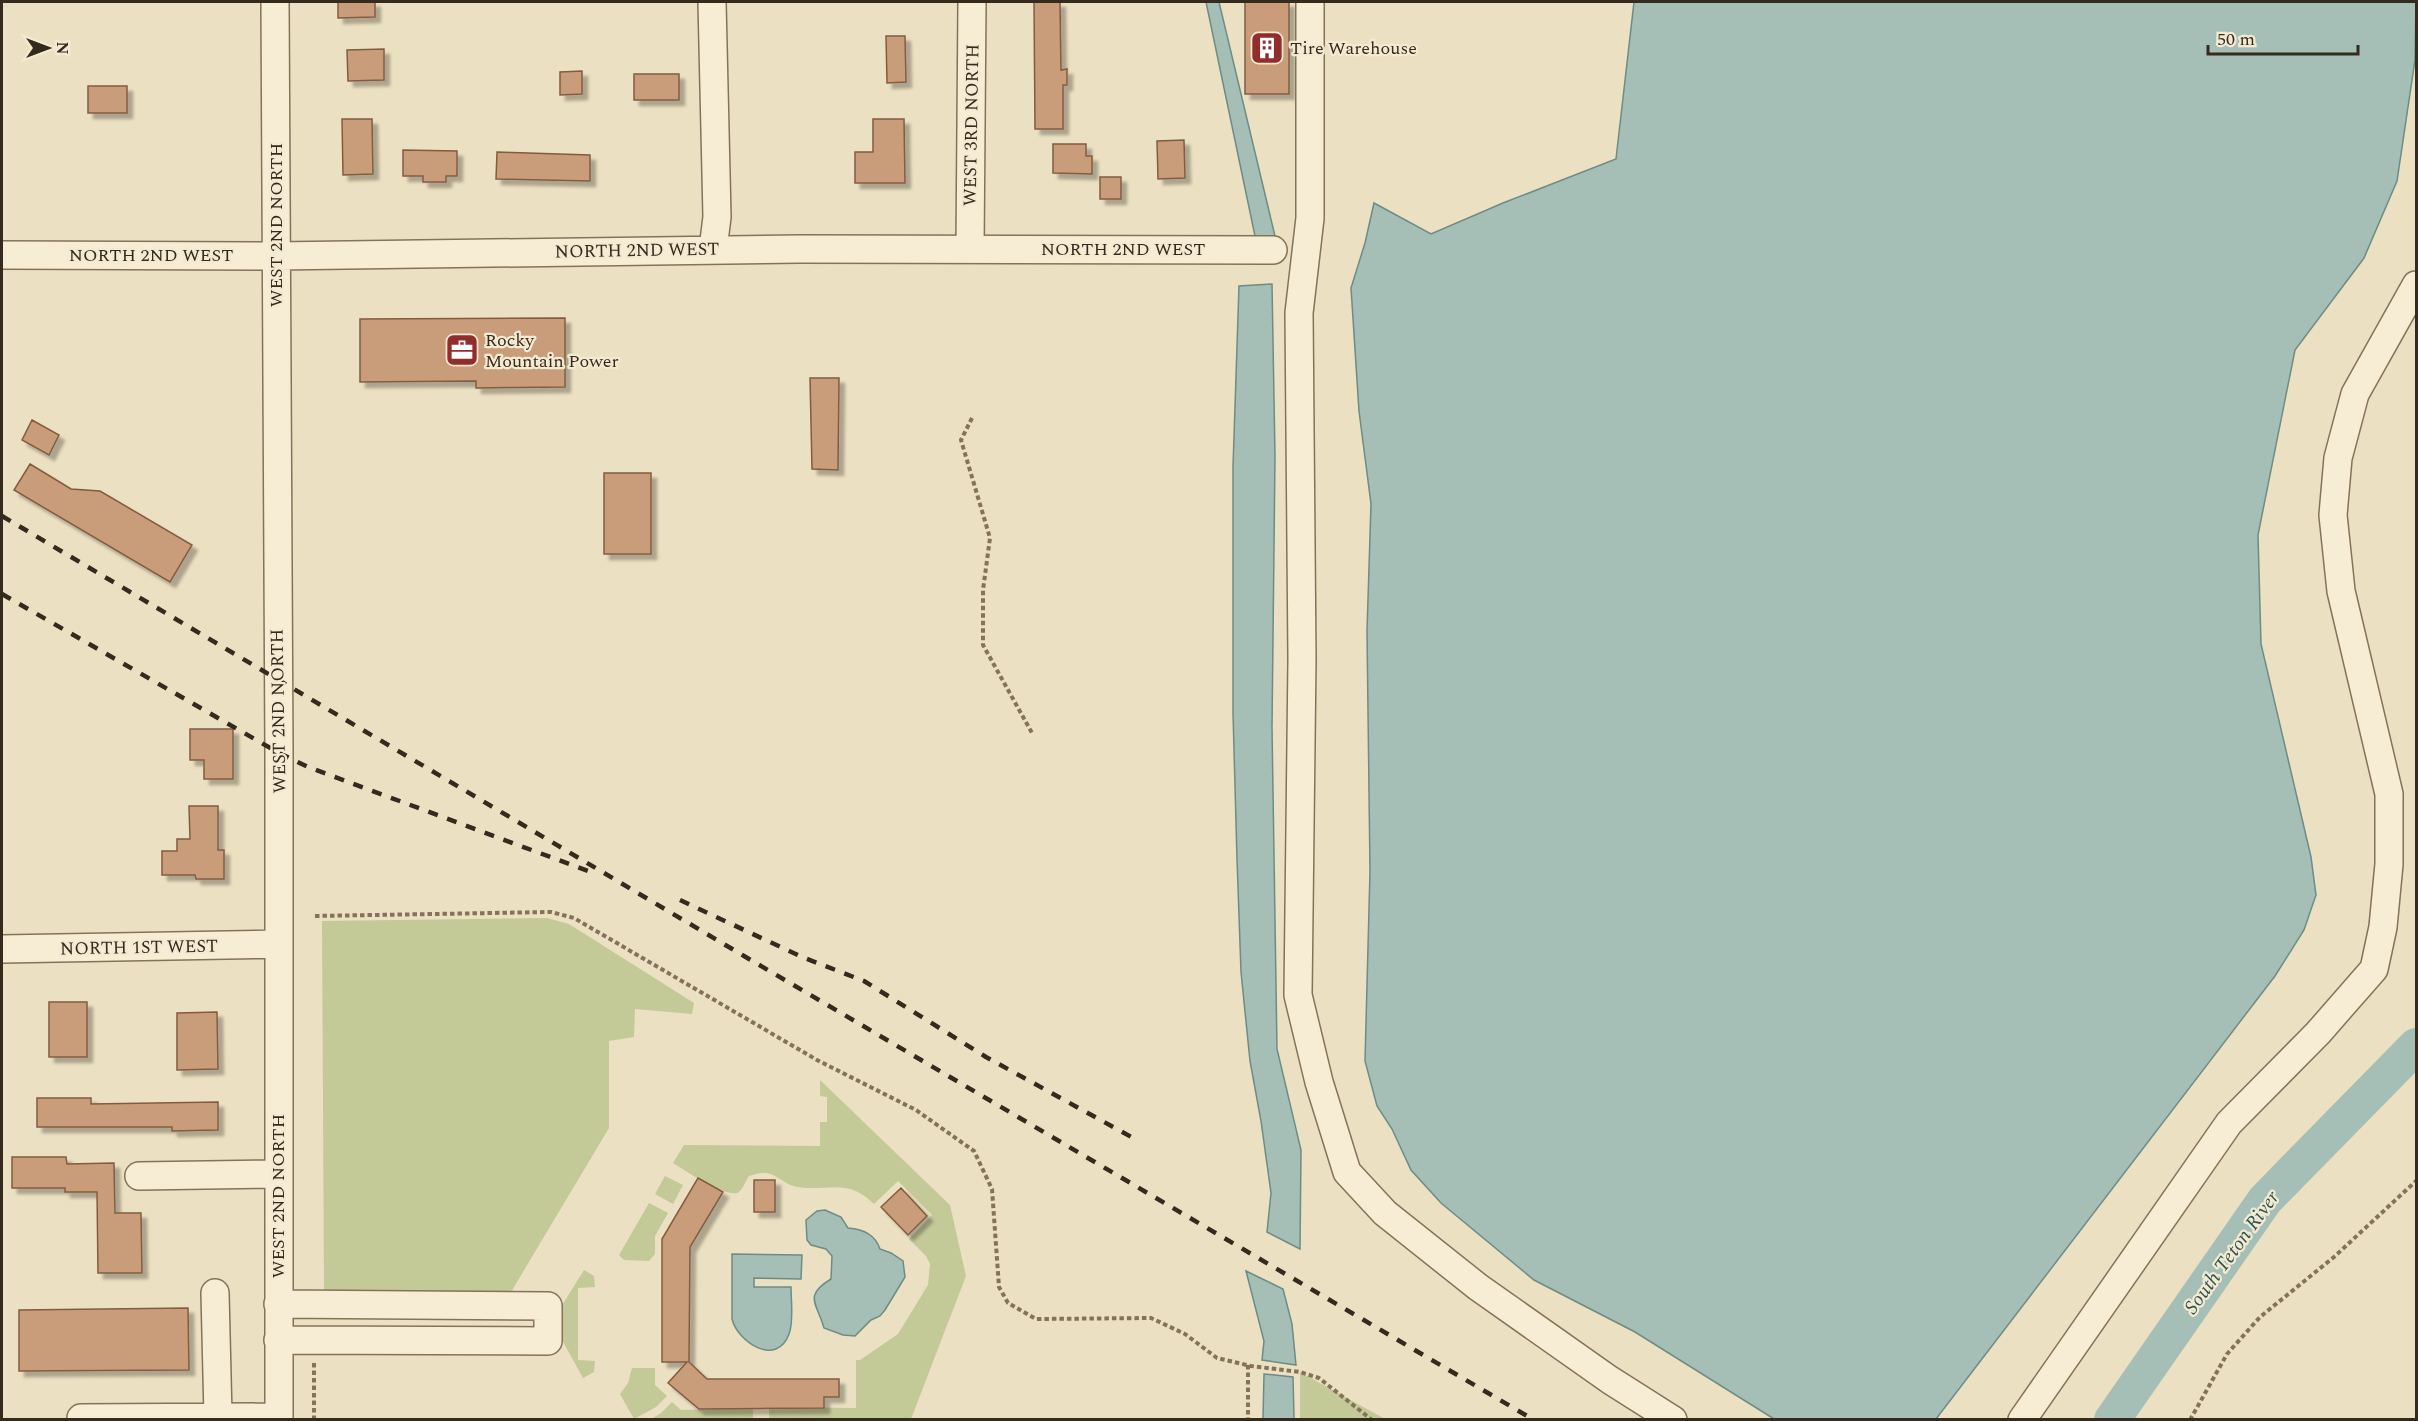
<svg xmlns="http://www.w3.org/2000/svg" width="2418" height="1421" viewBox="0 0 2418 1421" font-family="Spectral,serif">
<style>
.green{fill:#c3c997}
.water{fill:#a5bfb7;stroke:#6c8c85;stroke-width:1.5}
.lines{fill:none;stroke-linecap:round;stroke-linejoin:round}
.river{stroke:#a5bfb7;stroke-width:36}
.building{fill:#c99c7a;stroke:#835c41;stroke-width:1.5;filter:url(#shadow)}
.minor-casing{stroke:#85725a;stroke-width:30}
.path{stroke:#85725a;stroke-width:4;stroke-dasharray:4.5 3;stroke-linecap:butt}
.minor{stroke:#f7edd5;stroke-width:27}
.rail{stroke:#352a1e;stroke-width:4.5;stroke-dasharray:10 10;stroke-linecap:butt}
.labels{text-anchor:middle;stroke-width:4.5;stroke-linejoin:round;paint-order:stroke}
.poi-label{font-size:18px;fill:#352a1e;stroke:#f4ead2;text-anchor:start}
.street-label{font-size:18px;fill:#352a1e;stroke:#f4ead2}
.water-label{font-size:20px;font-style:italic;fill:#2e5553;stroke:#f4ead2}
</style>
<defs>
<filter id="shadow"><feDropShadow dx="5.5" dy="5.5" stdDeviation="1.5" flood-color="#0004"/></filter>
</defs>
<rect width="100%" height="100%" fill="#ece0c2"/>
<path class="green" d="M547,918L569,924L694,1003L692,1014L635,1009L634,1037L609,1041V1128L511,1292L324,1291L322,921Z
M820,1080L950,1205L966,1276L911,1419H769V1407L856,1408V1360H860L898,1334L928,1285L930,1264L926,1256L909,1239L932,1215L898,1181L874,1204C847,1177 827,1192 798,1187C777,1183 776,1166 749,1176C746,1180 743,1189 739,1192C729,1200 684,1170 673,1163L684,1145L820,1146V1122H827V1097L820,1096Z
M665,1176L683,1185L673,1204L655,1194Z
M649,1203L668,1213L655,1236V1254L649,1261L624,1260L619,1255Z
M584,1270L594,1276L595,1287L578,1288V1360L595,1361L594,1372L583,1378L556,1329V1315Z
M632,1368H655V1385L667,1396L656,1407L634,1419L620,1394L628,1383Z
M1300,1372L1385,1419H1300Z
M672,1402L681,1410L753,1408V1419L650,1420L661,1413Z"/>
<path class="water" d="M1206,2H1219L1275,236H1255Z
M1634,2H2416L2415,60L2397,181L2364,258L2295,350L2258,535L2261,644L2311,857L2316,895L2304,930L2275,976L1936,1419H1774L1635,1332L1534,1280L1441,1203L1411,1170L1392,1129L1377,1106L1365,1061L1370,871L1367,631L1371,504L1359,411L1351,288L1365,243L1374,203L1431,234L1503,203L1616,159Z
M1272,284L1275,456L1272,727L1277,1049L1301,1150L1300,1249L1267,1232L1271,1193L1261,1121L1250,1061L1241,972L1237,859L1233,713V467L1239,286Z
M825,1210L841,1217L848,1228C863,1229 875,1234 880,1249L891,1253L903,1261L905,1277L885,1310L880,1316L871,1320L855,1336L843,1335L824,1328C817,1303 803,1296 831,1279L832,1256L826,1249L811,1245L807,1240L806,1220L817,1211Z
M732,1254L802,1255L801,1279L754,1278V1287H791C791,1301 794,1321 789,1334C777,1367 738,1343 732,1319Z
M1246,1271L1283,1289L1292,1324L1296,1365L1262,1360L1264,1341Z
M1264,1374L1293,1377L1294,1419H1263Z"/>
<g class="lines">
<path class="river" d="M2112,1420L2265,1200L2416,1046"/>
</g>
<path class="building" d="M338,2H375V17L338,18Z
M1034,2H1060L1061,70L1067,69V85H1063V129H1035Z
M1245,2H1289V94H1245Z
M886,36H905L906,82L887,83Z
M384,49V80L348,81L347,50Z
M582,71V94L560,95V72Z
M634,74H679V100H634Z
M88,86H127V113H88Z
M342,119H372L373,174L343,175Z
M873,119H904L905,183H855V152H873Z
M1184,140L1185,178L1158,179L1157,141Z
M1053,144H1086V156H1092V174L1053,173Z
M403,150L457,151V176H446V182H423V176H403Z
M497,152L590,155V181L496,179Z
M1100,177H1121V199H1100Z
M565,318V387L476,388V381L360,382V319Z
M810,378H839L838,470L812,469Z
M32,420L59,435L49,455L22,440Z
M30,464L71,489L100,491L192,545L170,582L14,490Z
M604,473H651V554H604Z
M190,729H233V779H204V760H190Z
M189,806H218V850H224V879H196L195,875H162V851H177V839H190Z
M49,1002H87V1057H49Z
M217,1012L218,1069L177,1070V1013Z
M37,1098H91V1104L218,1102V1130L172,1131V1127H37Z
M12,1157H66L67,1164L114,1163L115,1213H141L142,1273H98L97,1192H65V1188H12Z
M698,1178L723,1192L690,1247L689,1362L707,1379H839V1397H824V1408L699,1409L668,1383L687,1362H662V1239Z
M754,1180H775V1212H754Z
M901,1188L927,1216L908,1235L881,1207Z
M188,1308L189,1370L19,1371V1310Z"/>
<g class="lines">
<g class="minor-casing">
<path id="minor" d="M275,2L279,753V1420
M712,2L717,217L713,249
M1310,2V218L1299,313L1302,659L1298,995L1319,1082L1347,1172L1385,1213L1478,1287L1610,1380L1673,1420
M970,248L972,2
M2,255L276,256L800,249L1273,250
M2,949L277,944
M139,1176L278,1174
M215,1293L218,1417
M278,1304L548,1306V1341L278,1340
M81,1420V1418L279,1417
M2022,1420L2229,1123L2318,1033L2374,969L2383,927L2389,864V794L2341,591L2333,515L2338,458L2355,394L2416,285"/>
</g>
<path class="path" d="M972,418L961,440L990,538L983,590V645L1032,733
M315,916L551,912L574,918L817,1060L916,1110L974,1151L992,1189L999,1287L1008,1303L1036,1319L1151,1318L1185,1334L1217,1358L1251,1366L1300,1372L1319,1378L1372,1420
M314,1363V1420
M1248,1365V1420
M2190,1420L2227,1354L2260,1317L2334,1257L2416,1181"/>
<use href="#minor" class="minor"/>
<path class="rail" d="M2,516L744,956L1534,1420
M2,594L279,753L308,767L588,871
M680,900L802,957L864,981L986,1057L1135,1139"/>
</g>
<defs>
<g id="building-square" transform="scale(1.725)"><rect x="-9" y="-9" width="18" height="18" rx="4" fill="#912d2d" stroke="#f4ead2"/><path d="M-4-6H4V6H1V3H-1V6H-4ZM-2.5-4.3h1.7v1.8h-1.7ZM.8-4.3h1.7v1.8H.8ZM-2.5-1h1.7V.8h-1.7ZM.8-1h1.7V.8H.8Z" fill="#fff"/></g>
<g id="office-square" transform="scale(1.725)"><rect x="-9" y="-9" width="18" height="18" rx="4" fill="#912d2d" stroke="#f4ead2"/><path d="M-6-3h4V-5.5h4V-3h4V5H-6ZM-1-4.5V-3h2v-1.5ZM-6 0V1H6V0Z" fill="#fff"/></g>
</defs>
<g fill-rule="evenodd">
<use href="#building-square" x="1267" y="48"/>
<use href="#office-square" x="462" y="350"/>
</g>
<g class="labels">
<g class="poi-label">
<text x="1290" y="54">Tire Warehouse</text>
<text x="485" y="346">Rocky<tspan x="485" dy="21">Mountain Power</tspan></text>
</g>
<g class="street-label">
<text transform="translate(971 125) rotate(-89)" y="6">WEST 3RD NORTH</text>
<text transform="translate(276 225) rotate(-90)" y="6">WEST 2ND NORTH</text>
<text x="1123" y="255">NORTH 2ND WEST</text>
<text transform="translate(637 250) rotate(-1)" y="6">NORTH 2ND WEST</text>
<text x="151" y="261">NORTH 2ND WEST</text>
<text transform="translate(278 711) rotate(-91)" y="6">WEST 2ND NORTH</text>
<text transform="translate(139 947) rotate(-1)" y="6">NORTH 1ST WEST</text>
<text transform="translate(278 1196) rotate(-90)" y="6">WEST 2ND NORTH</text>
</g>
<g class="water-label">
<text transform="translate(2231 1252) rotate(-54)" y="7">South Teton River</text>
</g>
</g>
<rect width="2418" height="1421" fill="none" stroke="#352a1e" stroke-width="6"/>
<g transform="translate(48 48) rotate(90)" stroke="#f4ead2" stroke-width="4.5" paint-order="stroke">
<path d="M0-4.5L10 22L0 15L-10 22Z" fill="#352a1e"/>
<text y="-9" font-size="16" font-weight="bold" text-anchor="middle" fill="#352a1e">N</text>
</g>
<path d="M2208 45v9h150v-9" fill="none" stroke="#352a1e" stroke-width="3"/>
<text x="2217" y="45" font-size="18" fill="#352a1e" stroke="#f4ead2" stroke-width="4.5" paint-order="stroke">50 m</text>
</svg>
